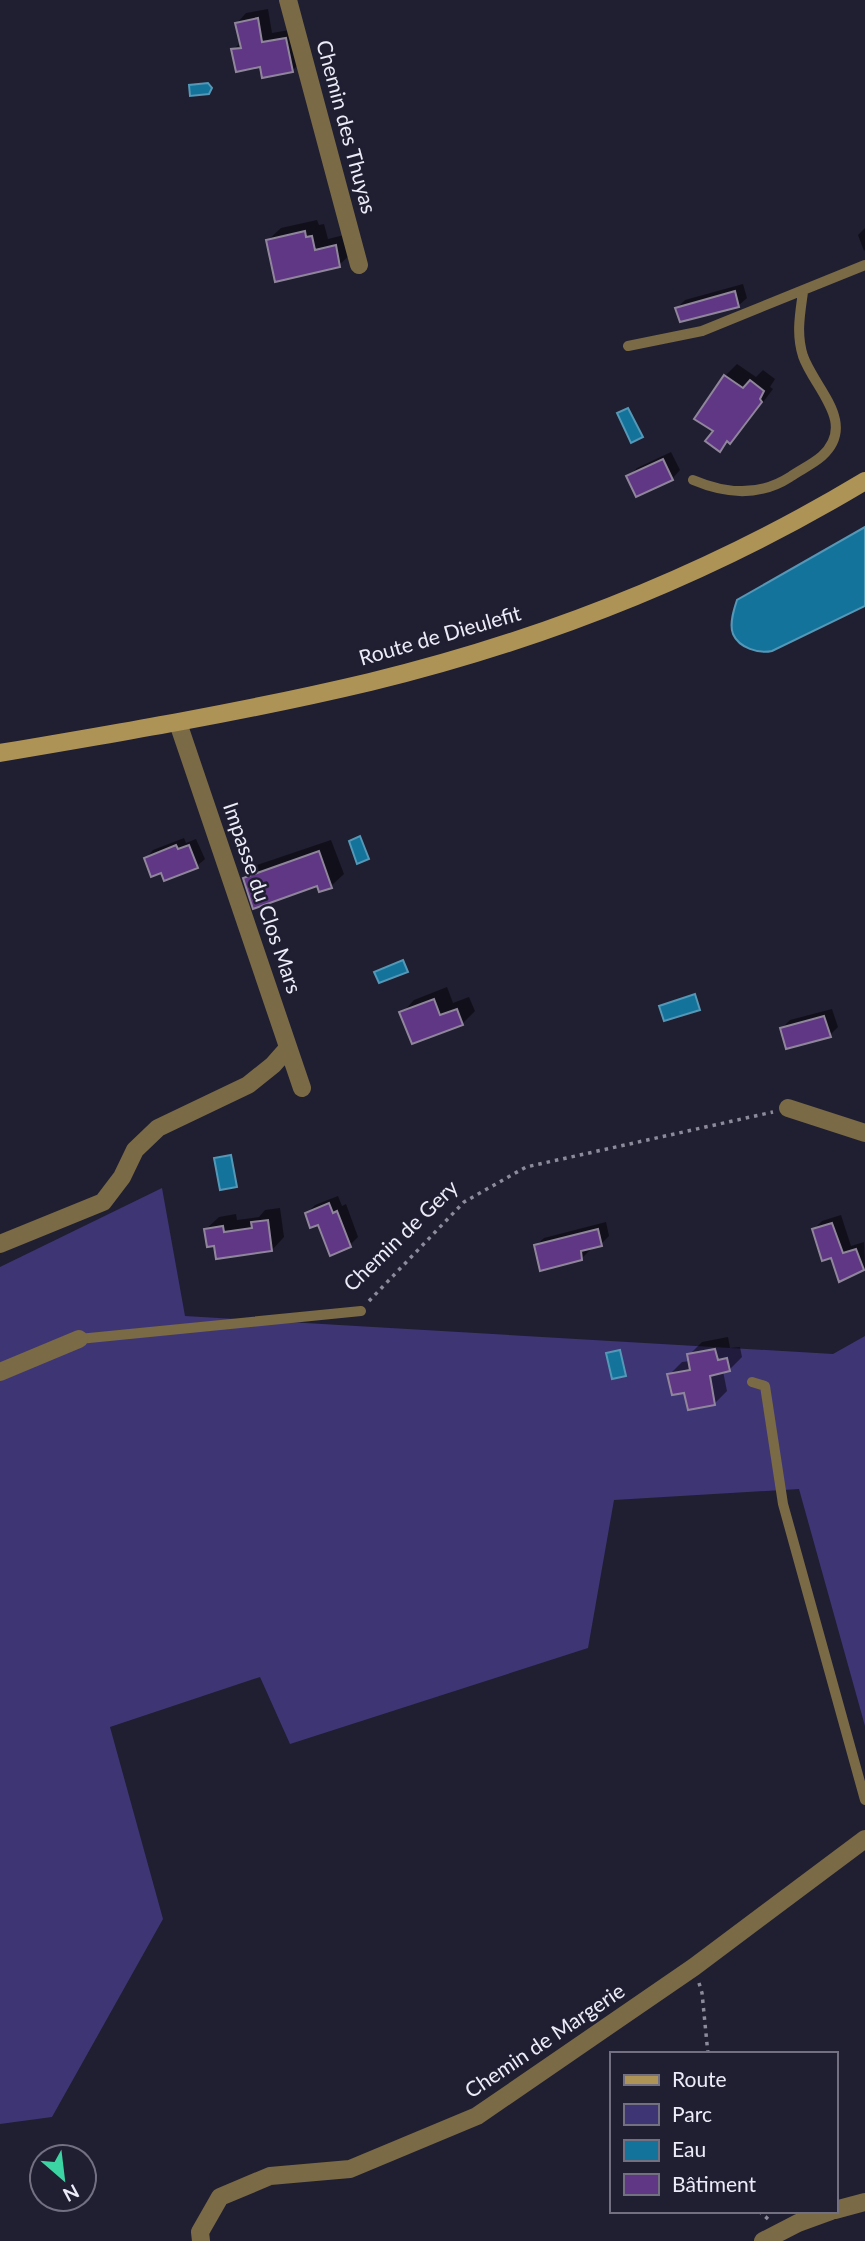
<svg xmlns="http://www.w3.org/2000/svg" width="865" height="2241" viewBox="0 0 865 2241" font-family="Lato,sans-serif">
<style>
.green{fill:#3e3574}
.water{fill:#13739a;stroke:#5497b6;stroke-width:2}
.shadow{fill:#0007}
.building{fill:#603784;stroke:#90869c;stroke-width:2}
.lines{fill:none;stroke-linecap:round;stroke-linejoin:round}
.path{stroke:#8c8b9b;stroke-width:3.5;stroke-dasharray:3.5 5;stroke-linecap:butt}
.lane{stroke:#7a6a45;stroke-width:10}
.street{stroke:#7a6a45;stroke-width:18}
.secondary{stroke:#ae9356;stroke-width:18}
.labels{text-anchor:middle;stroke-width:5;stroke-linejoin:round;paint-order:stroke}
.street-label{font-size:21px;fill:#ececf9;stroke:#201e31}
</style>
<rect width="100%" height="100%" fill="#201e31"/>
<path class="green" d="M162,1188L185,1316L833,1354L865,1336V1726L799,1489L614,1500L588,1648L290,1744L260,1677L110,1727L163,1919L52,2117L0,2124V1267Z"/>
<path class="water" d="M208,83L212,88L209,94L190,96L189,85Z
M628,408L643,437L631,443L617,413Z
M865,527V606L772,651C759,654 739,648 733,634C729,624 734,609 737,600Z
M360,836L369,859L357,864L349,841Z
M403,960L408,972L379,983L374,972Z
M695,994L700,1010L664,1021L659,1006Z
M231,1155L237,1187L220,1190L214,1158Z
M620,1350L626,1376L612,1379L606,1353Z"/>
<path class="shadow" d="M268,9L272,33L295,29L302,61L292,71L261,65L233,50L241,42L237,23L246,13Z
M317,220L319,225L324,224L328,239L348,234L352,253L339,265L268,240L281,228Z
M865,228V250L864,251L858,235Z
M743,284L747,298L738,306L677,308L685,300Z
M737,364L756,377L763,370L775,379L770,387L773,389L742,430L719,449L716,431L697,418L725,376Z
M671,452L680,470L672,479L629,476L637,468Z
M184,838L186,843L196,839L205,859L197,866L162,871L146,858L153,850Z
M331,840L344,874L331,886L245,878L257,865Z
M447,987L453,1003L469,997L475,1011L462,1024L402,1013L414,1000Z
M832,1009L838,1027L830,1035L782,1028L790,1020Z
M338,1196L342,1206L346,1204L358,1237L350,1245L307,1213L315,1205Z
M280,1208L284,1237L272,1250L215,1244L206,1229L219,1217L236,1214L237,1220L259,1217L265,1210Z
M841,1215L851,1246L864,1242L865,1267L863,1269L832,1256L814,1229L822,1221Z
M606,1222L609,1236L601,1244L589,1247L590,1250L581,1259L535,1246L544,1238Z
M728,1337L730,1348L740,1347L742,1357L729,1370L723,1371L727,1391L715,1403L685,1391L669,1375L682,1362L690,1361L689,1355L702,1342Z"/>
<path class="building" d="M258,18L262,42L286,38L293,72L262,78L260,67L236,72L231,49L241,48L235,23Z
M305,231L306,237L312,236L315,250L336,245L340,267L275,282L266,240Z
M735,291L739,307L680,322L675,308Z
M724,375L743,388L750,380L764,391L760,399L762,402L730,444L727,441L720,452L705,441L713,431L694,419Z
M663,459L673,480L636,497L626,476Z
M176,845L178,849L189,845L198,868L164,881L161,873L151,877L144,858Z
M319,851L332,888L319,892L317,886L253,909L243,878Z
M434,999L440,1015L457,1009L463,1025L412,1044L399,1012Z
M824,1016L831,1037L786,1049L780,1028Z
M329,1203L333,1213L337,1211L351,1247L330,1256L318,1225L310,1228L305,1213Z
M268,1220L272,1251L216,1259L214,1246L207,1247L204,1229L223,1226L224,1232L252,1228L251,1222Z
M832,1223L843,1253L856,1249L864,1270L839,1282L831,1258L822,1261L812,1229Z
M598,1229L602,1246L581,1251L582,1260L540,1271L534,1245Z
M715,1349L718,1360L727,1358L730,1371L710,1376L715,1405L688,1410L684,1393L672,1395L667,1374L690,1370L687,1354Z"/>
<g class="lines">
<path class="path" d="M369,1301L464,1202L526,1167L773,1112
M699,1983L702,1993L708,2054
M759,2211L768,2219"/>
<path class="lane" d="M628,346L702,331L865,265
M693,480C726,494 759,497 790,477C800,470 813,464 822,456C858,423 814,388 803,356C796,334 800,314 803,292
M79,1339L361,1311
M752,1382L765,1386L783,1504L865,1800"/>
<path class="street" d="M288,0L359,265
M178,723L302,1088
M788,1108L865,1133
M0,1244L103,1202L122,1177L135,1150L158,1128L248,1085L273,1065L288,1048
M0,1372L79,1339
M835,2210L865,2202
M201,2241L200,2232L220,2197L270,2176L350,2169L477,2116L694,1967L865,1839
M763,2241L798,2223L831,2211"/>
<path class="secondary" d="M0,753C124,732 248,711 370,682C543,640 712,573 865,481"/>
</g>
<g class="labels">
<g class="street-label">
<text transform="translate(346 127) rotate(75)" y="7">Chemin des Thuyas</text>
<text transform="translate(440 636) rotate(-16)" y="7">Route de Dieulefit</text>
<text transform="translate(262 898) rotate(71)" y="7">Impasse du Clos Mars</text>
<text transform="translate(401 1236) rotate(-44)" y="7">Chemin de Gery</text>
<text transform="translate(545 2041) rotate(-34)" y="7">Chemin de Margerie</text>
</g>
</g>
<rect x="610" y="2052" width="228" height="161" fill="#201e31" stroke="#727081" stroke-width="2"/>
<rect x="624" y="2075" width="35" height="10" fill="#ae9356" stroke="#727081" stroke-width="2"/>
<text x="672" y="2087" font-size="21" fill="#ececf9">Route</text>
<rect x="624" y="2104" width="35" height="21" fill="#3e3574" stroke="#727081" stroke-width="2"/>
<text x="672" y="2122" font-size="21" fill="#ececf9">Parc</text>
<rect x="624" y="2140" width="35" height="21" fill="#13739a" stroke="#727081" stroke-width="2"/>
<text x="672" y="2157" font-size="21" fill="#ececf9">Eau</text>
<rect x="624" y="2174" width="35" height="21" fill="#603784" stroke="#727081" stroke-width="2"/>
<text x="672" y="2192" font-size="21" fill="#ececf9">Bâtiment</text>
<g transform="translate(63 2178) rotate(152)"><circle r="33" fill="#201e31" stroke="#727081" stroke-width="2"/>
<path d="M0-5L12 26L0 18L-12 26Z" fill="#3dd4a3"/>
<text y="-10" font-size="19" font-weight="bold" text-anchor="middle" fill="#ececf9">N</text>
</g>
</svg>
